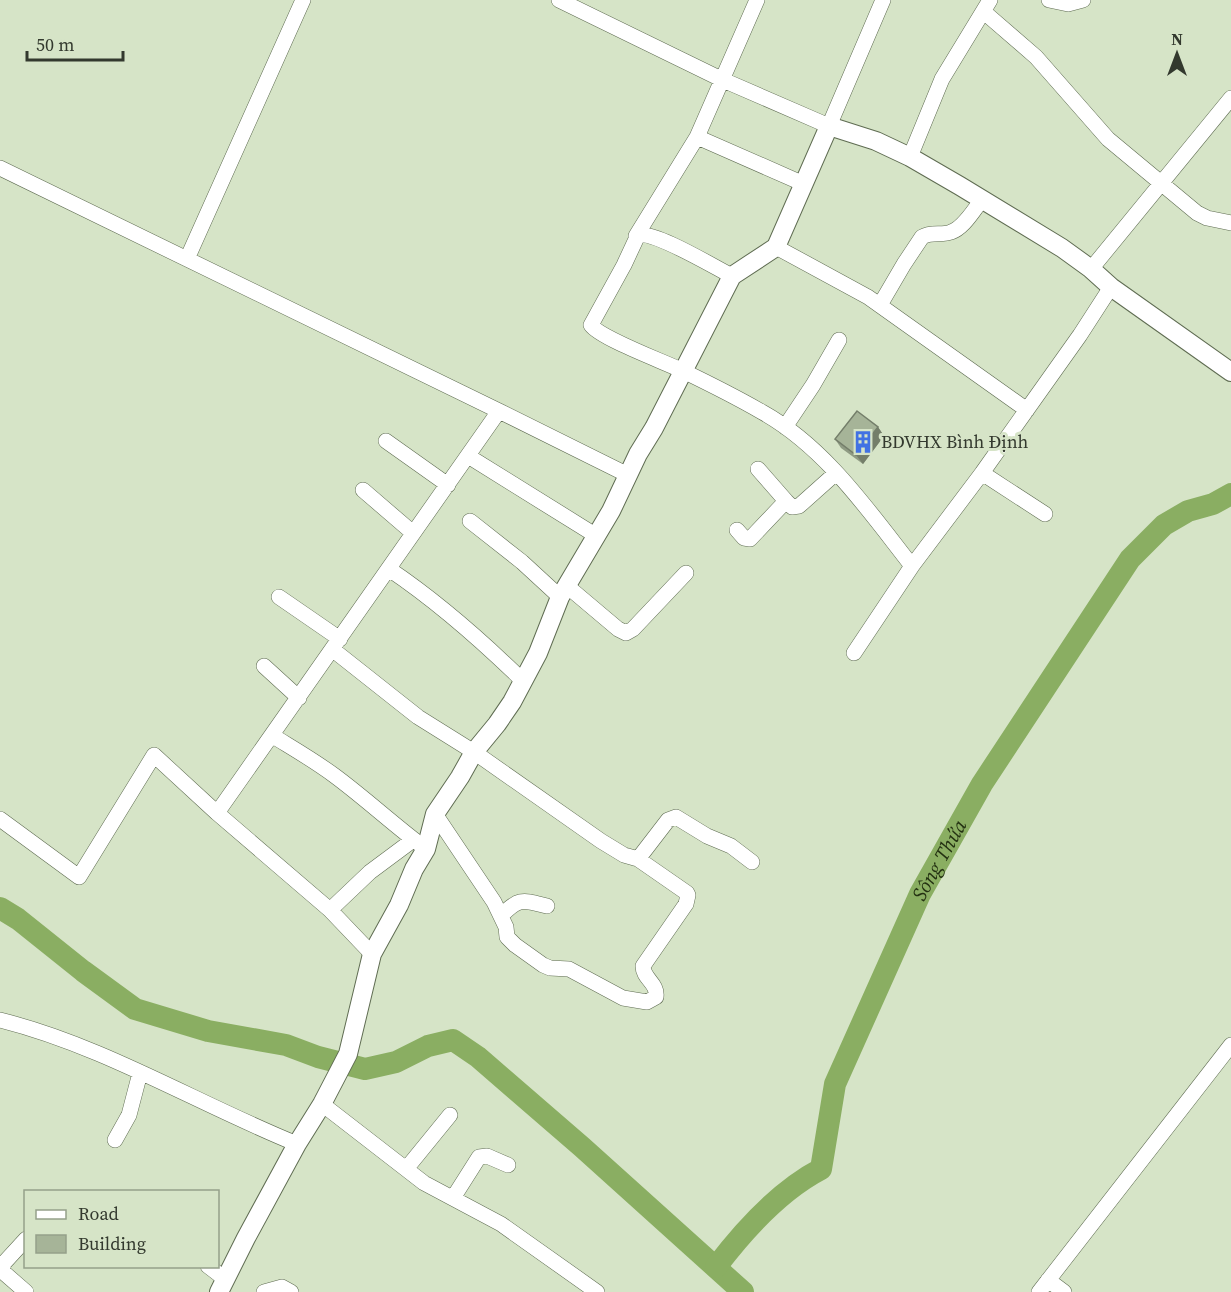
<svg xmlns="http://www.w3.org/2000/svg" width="1231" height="1292" viewBox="0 0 1231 1292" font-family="'Source Serif 4',serif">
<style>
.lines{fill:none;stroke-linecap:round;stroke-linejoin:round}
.river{stroke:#8aae62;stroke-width:22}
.minor-casing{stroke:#5f6c52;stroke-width:16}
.tertiary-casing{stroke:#5f6c52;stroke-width:20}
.minor{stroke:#fff;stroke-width:15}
.tertiary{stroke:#fff;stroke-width:18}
.wall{fill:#8f9b83}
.shaded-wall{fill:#747e6a}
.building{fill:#a6b498;stroke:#747e6a;stroke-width:1.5}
.labels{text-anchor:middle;stroke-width:6;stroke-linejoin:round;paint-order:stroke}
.poi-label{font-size:18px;fill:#33392e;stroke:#d6e4c7;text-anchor:start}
.water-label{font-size:20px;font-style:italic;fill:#243212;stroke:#d6e4c7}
</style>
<rect width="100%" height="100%" fill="#d6e4c7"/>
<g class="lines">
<g class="river">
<path d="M0,908L18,919L83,971L135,1009L208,1031L286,1045L318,1057L365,1069L396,1062L428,1046L453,1040L478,1057L582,1147L743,1292"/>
<path id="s1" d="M716,1267C744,1230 779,1191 821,1169L835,1084L920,894L982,784L1130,559L1164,525L1188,511L1213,504L1231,494"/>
</g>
<g class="minor-casing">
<path id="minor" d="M559,0L723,80L829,126L883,0
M1049,0L1068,4L1083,0
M984,12L1036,57L1108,139L1197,213L1207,218L1231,223
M697,137L804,184
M910,157L942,79L990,0
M0,168L499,411
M636,236L697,137L757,0
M776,247L868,297L1027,410
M187,259L303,0
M1091,269L1231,98
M732,276C714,267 655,231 638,235L624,265L591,325C600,338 662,361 681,370C708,383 736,397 762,412C825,447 868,510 912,566
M880,305L904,264L922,237C932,231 942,236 951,232C964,228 974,209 982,200
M785,427L813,385L839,340
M386,441L448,485
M468,456L595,535
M758,469L786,501
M982,473L1045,514
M363,490L413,533
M470,521L522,562L560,597
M737,530L744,538L750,539L786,501L792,507L799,506L836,473
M389,569C438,602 481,640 523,681
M567,586L618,629L626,633L633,629L686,573
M279,597L340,639
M332,649L418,717L474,752L601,841L624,855L638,859L687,893L688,895L686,904L643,966C643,979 658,983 656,997L647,1002L623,998L569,969L550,968L543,965L515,945L507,937L506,927L494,902L435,814
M854,653L912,566L982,473L1080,335L1111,287
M264,666L299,698
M273,736C294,749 315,761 335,776C366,799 395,826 426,849
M0,819L79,877L154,755L217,813
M638,859L668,820L676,817L707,836L731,846L752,862
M330,910L370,872L413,840
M501,916C519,897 523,900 547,906
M372,954L330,910L217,813L499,411L628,475
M0,1020C104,1046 198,1104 297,1144
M322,1104L424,1183L501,1224L597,1292
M115,1140L129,1115L140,1073
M406,1169L450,1115
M453,1198L479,1157L487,1156L508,1165
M26,1239L4,1263L2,1271L26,1292
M208,1266L225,1279
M1048,1280L1064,1292
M264,1292L282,1287L291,1292
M1039,1292L1231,1045"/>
</g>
<g class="tertiary-casing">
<path id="tertiary" d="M219,1292L246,1238L297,1144L322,1104L348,1054L372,954L399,905L414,869L426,849L435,814L460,777L474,752L497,724L512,702L538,653L560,597L611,511L638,454L654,428L732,276L776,247L829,126L876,141L910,157L960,186L1062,248L1091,269L1111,287L1231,372"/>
</g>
<use href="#minor" class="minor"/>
<use href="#tertiary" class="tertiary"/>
</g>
<path class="wall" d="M878,427L884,436L863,464L841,448L835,439Z"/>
<path class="shaded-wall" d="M878,427L884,436L863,464L856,455Z"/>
<path class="building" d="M857,411L878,427L856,455L835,439Z"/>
<defs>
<g id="building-bare" transform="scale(1.8)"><path d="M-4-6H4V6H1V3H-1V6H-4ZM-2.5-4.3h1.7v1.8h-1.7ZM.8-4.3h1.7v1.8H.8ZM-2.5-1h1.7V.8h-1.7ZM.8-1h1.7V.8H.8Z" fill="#4172e3" stroke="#d6e4c7" stroke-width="2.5" paint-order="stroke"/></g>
</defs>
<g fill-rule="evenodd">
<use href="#building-bare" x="863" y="442"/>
</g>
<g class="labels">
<g class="poi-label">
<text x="881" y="448">BDVHX Bình Định</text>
</g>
<g class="water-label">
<text dy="7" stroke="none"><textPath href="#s1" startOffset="478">Sông Thứa</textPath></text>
</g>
</g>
<rect x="24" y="1190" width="195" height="78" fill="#d6e4c7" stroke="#95a08a" stroke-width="1.5"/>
<rect x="36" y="1210" width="30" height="9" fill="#ffffff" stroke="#95a08a" stroke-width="1.5"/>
<text x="78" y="1220" font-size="18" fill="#33392e">Road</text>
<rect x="36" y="1235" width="30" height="18" fill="#a6b498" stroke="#95a08a" stroke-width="1.5"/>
<text x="78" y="1250" font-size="18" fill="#33392e">Building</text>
<g transform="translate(1177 54)" stroke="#d6e4c7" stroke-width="4.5" paint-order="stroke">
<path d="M0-4.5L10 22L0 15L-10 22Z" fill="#33392e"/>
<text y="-9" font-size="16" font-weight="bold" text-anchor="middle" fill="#33392e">N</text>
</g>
<path d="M27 51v9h96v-9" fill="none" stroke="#33392e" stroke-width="3"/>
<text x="36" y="51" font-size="18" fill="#33392e" stroke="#d6e4c7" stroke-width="4.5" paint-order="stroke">50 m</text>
</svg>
